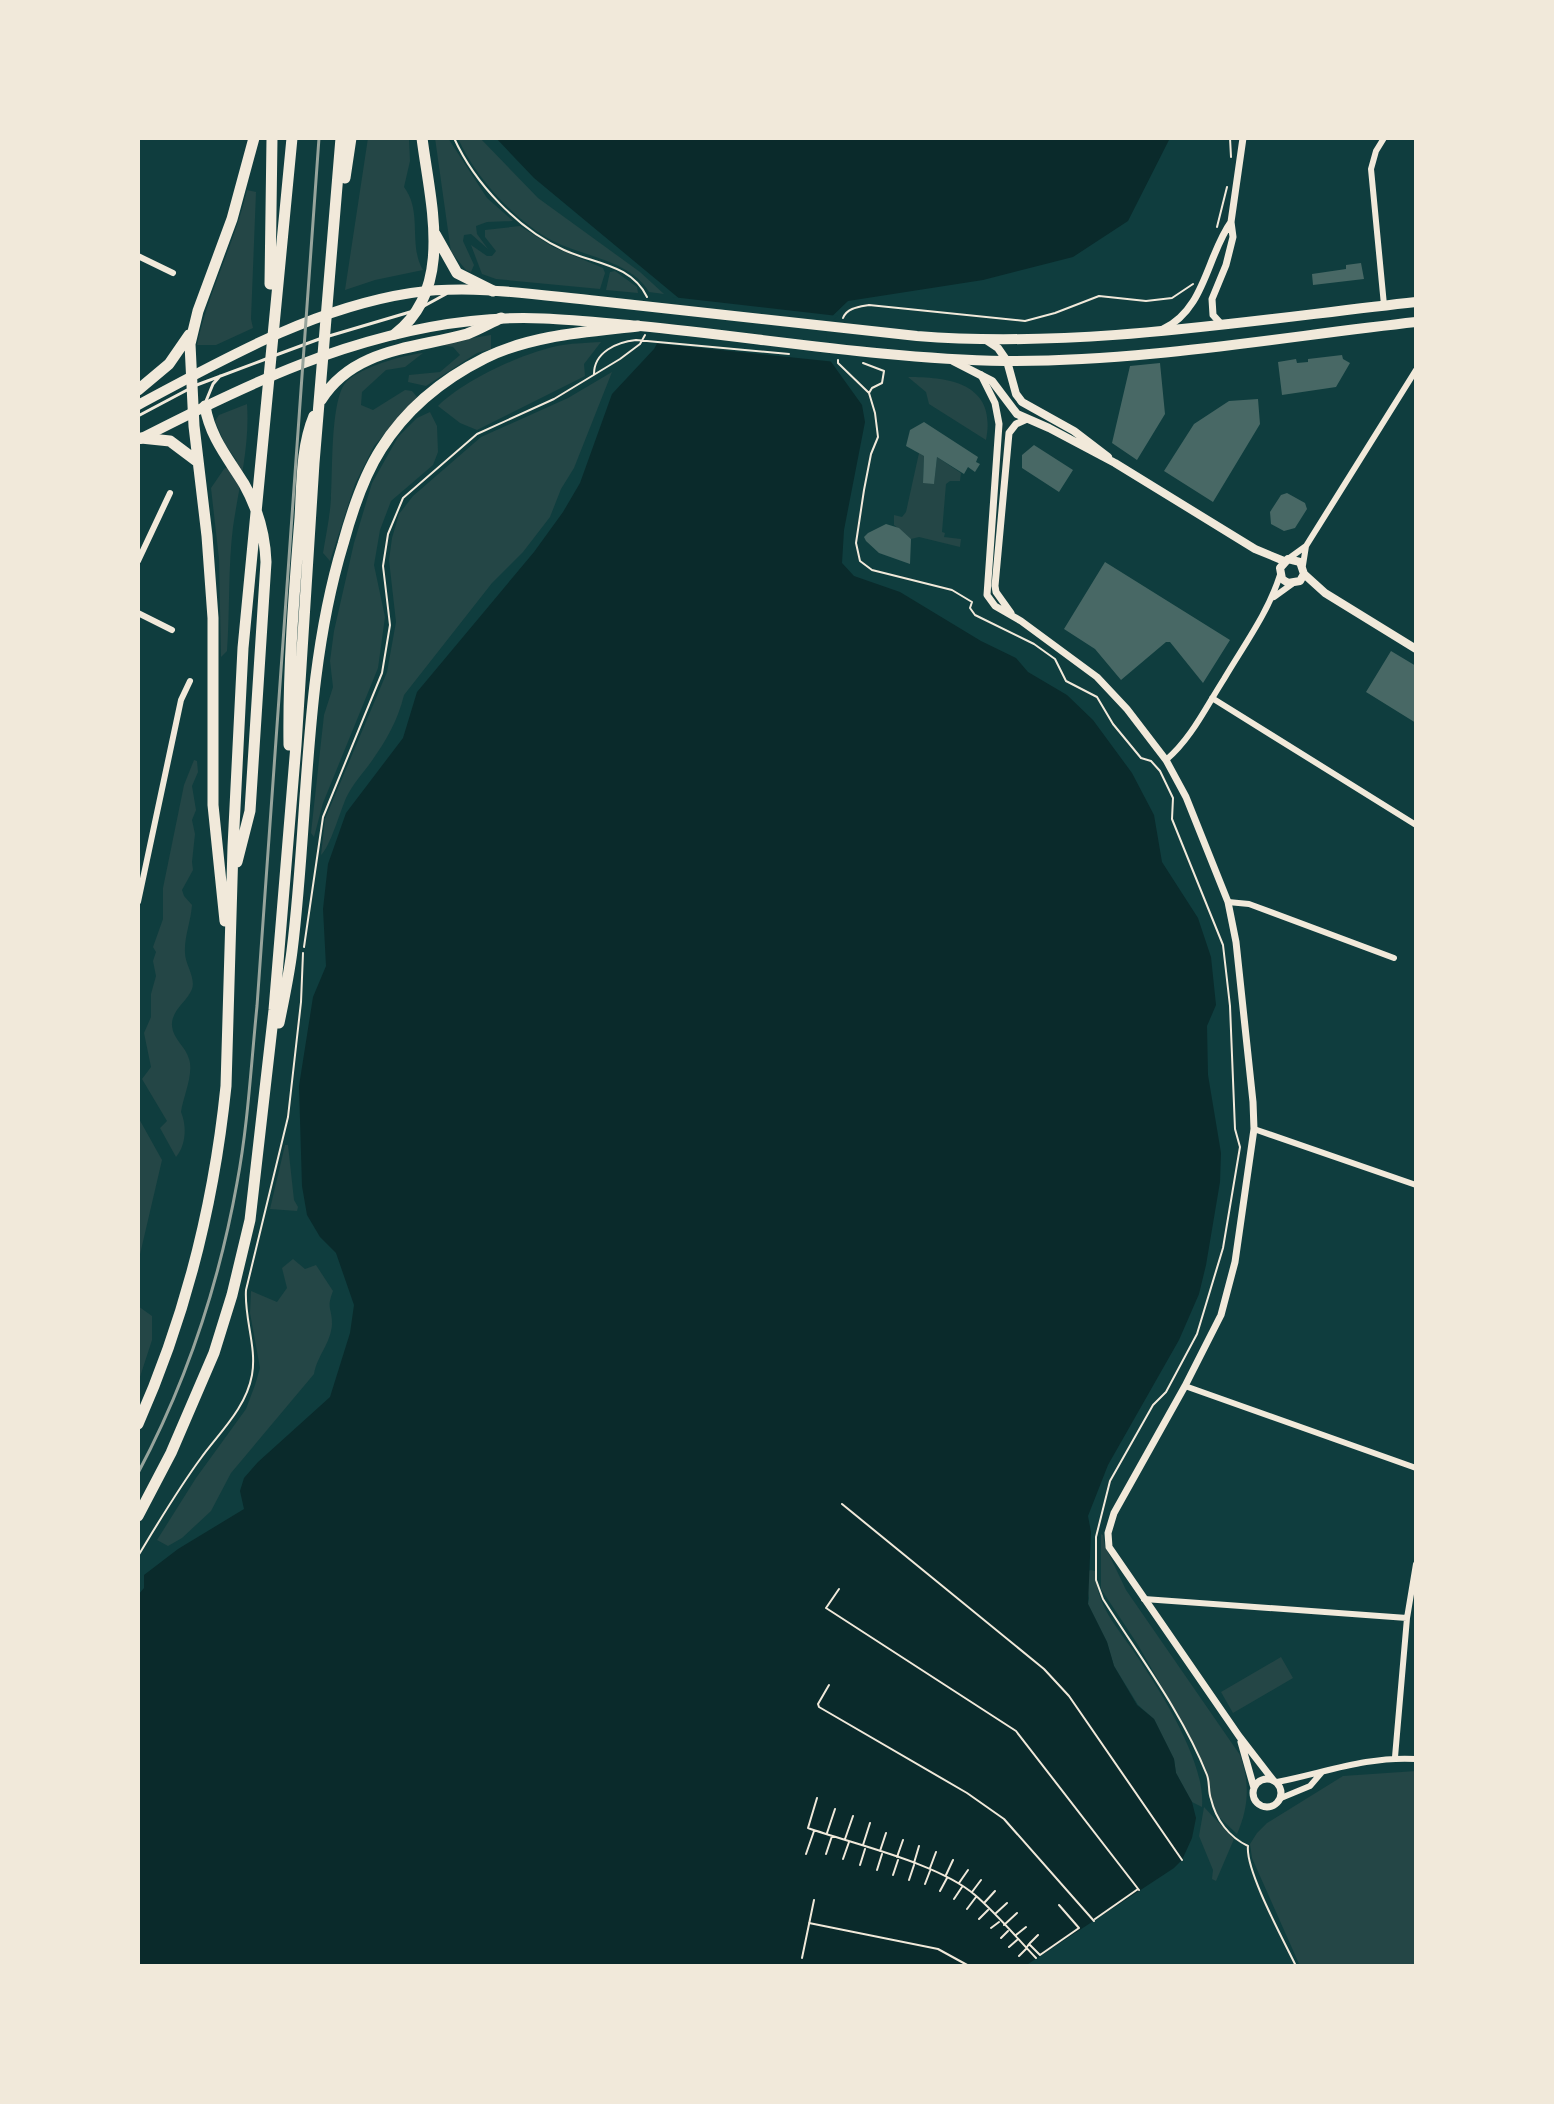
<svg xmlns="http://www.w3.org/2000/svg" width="1554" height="2104" viewBox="0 0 1554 2104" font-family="'Fira Sans Condensed',sans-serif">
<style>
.green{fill:#244646}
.water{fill:#0a2a2b}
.pier{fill:#0f3d3e}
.building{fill:#486865}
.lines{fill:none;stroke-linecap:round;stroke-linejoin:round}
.path{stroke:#f1e9da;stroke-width:2}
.service{stroke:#f1e9da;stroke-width:3}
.minor{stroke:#f1e9da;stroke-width:6}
.tertiary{stroke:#f1e9da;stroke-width:7}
.secondary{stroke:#f1e9da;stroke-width:8}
.trunk{stroke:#f1e9da;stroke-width:10}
.motorway{stroke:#f1e9da;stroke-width:11}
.rail{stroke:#97a49c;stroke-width:3}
</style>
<rect width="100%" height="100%" fill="#0f3d3e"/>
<path class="green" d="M368,138H409L410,161L404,187C423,212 408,245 423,270L375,280L345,290Z
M435,138H448L487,198L513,221L487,222L476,226L477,234L488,249L471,234L464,235L463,241L474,265L471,272L466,270L451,252Z
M458,138H480L538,198L640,272L664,294L649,292C630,260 584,257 553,241C516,222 474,176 458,138Z
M247,190L256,192L251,319L253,328L216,345H197C208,292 235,243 247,190Z
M520,226L553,247L603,268L605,273L600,289L496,279L482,274L471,245L487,256H492L496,251L485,237V230Z
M615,271L637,287L638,293L606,290L610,272Z
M491,335V349L477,353L426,386L408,382L409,375L440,372L460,355L453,347L436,344Z
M601,342L584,364L585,376L477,430L460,423L438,406C464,380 526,351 563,345C575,343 588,343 601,342Z
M423,353L405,367L386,370L362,392L361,405L373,410L405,390L412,391L417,397L374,446L355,484L330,561L323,553C326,535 330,516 331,498C333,473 330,397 347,381C362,367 403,355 423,353Z
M612,372L574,468L561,489L550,517L523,552L492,583L404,695C398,720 386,741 371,762C363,773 352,785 346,798C340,812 330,847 321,855L325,819L387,672L396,622L389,560L392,538L399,514L413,496L481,437L568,398Z
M908,377C951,377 997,384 986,440L929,404L926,392Z
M247,404C250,446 239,486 233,527C228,566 230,611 227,651L221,657L219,559L211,488L224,469L237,461L225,444L215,421L219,415Z
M430,412L437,426L438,452L433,465L391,501L380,530L374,565L385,617L378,668L323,803L314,837L311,833L324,715L333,687L330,661L334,631L354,543L372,483L398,437L417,418Z
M919,453L924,456L923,483H934L937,457L961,473L960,481H950L946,484L942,532L945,533L944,537L961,539L960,547L919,537L911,539L894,525V515L902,517L906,512Z
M194,760L197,761L198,772L192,786L196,810L192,820L195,834L192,862L193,870L182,890L184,896L192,905C191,921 184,937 185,953C185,964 196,978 192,989C187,1002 171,1010 172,1026C173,1039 186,1047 189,1059C194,1074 183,1097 181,1112C187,1126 186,1145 176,1157L160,1128L167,1121L142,1079L151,1067L144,1033L151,1017V994L156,976L153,961L156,952L153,947L163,919V888L184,785Z
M138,1117L162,1160L138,1263Z
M285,1145H288L294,1200L298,1207L297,1211L270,1209Z
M293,1259L305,1269L316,1265L333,1291C326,1309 332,1307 332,1324C331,1343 317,1356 314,1374L231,1473L211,1511L182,1538L168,1546L157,1540L196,1478L246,1409L255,1385L260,1368L250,1313L251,1291L277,1302L287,1288L282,1268Z
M138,1306L152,1316V1340L138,1383Z
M1101,1534L1103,1535L1105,1546L1126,1590L1240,1755C1250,1782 1249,1807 1237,1834L1219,1817L1208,1794L1206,1769L1189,1734L1138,1645L1101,1589Z
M1091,1570L1095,1571C1097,1606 1115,1624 1134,1652C1160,1690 1206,1762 1202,1807L1192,1802L1176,1773L1174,1759L1154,1719L1138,1705L1114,1666L1107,1642L1088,1604L1089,1598L1083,1572Z
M1281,1657L1293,1678L1233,1713L1221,1692Z
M1416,1771V1966H1300L1252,1858L1250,1844L1257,1833L1267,1823L1343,1776Z
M1204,1807L1234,1839L1216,1881L1212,1879L1213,1870L1199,1836Z"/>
<path class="water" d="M496,138H1170L1128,221L1073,257L983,280L848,301L822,326L824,352L862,405L865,422L844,530L842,563L854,576L900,592L981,641L1016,658L1028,672L1067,695L1093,720L1132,773L1154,815L1162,862L1198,918L1211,957L1216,1005L1207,1026L1208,1075L1221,1153L1220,1182L1206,1265L1199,1294L1179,1340L1108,1465L1088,1516L1091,1532L1088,1604L1107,1642L1114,1666L1137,1705L1154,1719L1174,1759L1176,1773L1192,1802L1196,1818L1192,1838L1182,1860L1174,1868L1025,1966H138V1595L144,1588V1575L178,1549L244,1509L240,1491L244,1478L258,1462L330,1397L350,1333L354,1305L336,1253L320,1237L307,1215L302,1186L299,1086L313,997L326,966L323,909L328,864L346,813L403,738L417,692L534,552L563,512L580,483L612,394L654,349L681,300L534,178Z"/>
<path class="pier" d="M672,297L838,316L826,327L828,351L836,362L652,343L676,301Z"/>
<path class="building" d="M1361,263L1364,279L1313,285L1312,274L1346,269V265Z
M1342,355L1343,359L1350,363L1336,387L1282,395L1278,362L1296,359L1297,363L1308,362V359Z
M1160,363L1165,414L1137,460L1112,443L1130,366Z
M1258,399L1260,424L1213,502L1164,471L1194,424L1229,401Z
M924,422L978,457L976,462L980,464L975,472L968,467L964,474L937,457L934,484L923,483L924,456L906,446L910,430Z
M1034,445L1073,470L1059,492L1022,468V455Z
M1287,493L1305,503L1307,509L1295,528L1284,531L1271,524L1270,512L1281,495Z
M886,524L899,528L911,539L910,564L879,553L866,541L864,537L868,533Z
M1105,562L1230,640L1203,683L1170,642H1166L1121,680L1095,649L1064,629Z
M1391,651L1416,666V723L1366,692Z"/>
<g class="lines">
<path class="path" d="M454,138C475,184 518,229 564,250C594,264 631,264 647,297
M1230,138L1231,157
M1217,227L1227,187
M843,318C847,308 858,307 869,305L1025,321L1055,313L1099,296L1146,301L1172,298L1193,284
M838,360V363L869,393L875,413L878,437L871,454L864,490L856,543L860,561L872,570L952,590L972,602L970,608L975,615L1034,644L1055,659L1066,681L1097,697L1113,724L1141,758L1151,761L1160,771L1173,798L1172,819L1223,945L1230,1006L1235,1129L1240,1147L1223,1248L1197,1334L1166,1392L1153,1405L1110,1481L1096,1537V1580L1103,1599C1139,1656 1182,1712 1207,1775C1210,1783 1208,1791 1211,1799C1216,1820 1229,1837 1248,1846C1245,1870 1284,1941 1296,1966
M863,363L884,371L882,383L872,388L869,393
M594,374C594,352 617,342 636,340L789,354
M304,947L323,817L382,673L390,625L383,566L388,534L403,498L477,434L554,399L620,359L640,344L645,335
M842,1504L1044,1669L1069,1696L1182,1860
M138,1556C158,1523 178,1489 201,1458C220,1432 246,1408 252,1375C257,1347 244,1318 246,1290L288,1117L301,1002L303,953
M839,1589L826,1608L1016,1731L1139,1890
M829,1685L818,1704L819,1707L967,1793L1004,1819L1094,1921
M817,1798L808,1828C856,1845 938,1863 975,1895C997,1914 1016,1937 1036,1958
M827,1833L835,1809
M845,1839L853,1816
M863,1845L870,1823
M880,1851L886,1833
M806,1854L814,1831
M826,1854L832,1836
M897,1857L903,1840
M843,1859L849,1842
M914,1863L919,1846
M860,1865L865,1849
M930,1868L936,1852
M877,1870L882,1854
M893,1875L898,1860
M946,1875L953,1860
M909,1880L914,1865
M959,1883L968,1870
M925,1884L930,1871
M940,1891L947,1878
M972,1892L981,1880
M954,1899L962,1887
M985,1902L995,1891
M967,1909L976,1897
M995,1914L1007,1903
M979,1919L988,1910
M1095,1919L1138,1889
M809,1923L938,1949L969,1966
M1004,1925L1017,1913
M991,1928L999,1922
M1016,1935L1026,1927
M1001,1938L1008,1931
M1030,1943L1038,1935
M1009,1947L1017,1940
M1027,1947L1029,1944L1040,1955L1079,1928L1059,1905
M1019,1956L1026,1949
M802,1958L814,1900"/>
<path class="service" d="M424,306L446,294
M329,336L410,312
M276,355L322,338
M194,386L266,359
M206,401L213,384L220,376
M138,416L187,390"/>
<path class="minor" d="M138,256L173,273
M1384,305L1371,169L1376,151L1384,138
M1288,559L1306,546
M138,561L170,493
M1303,565L1306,546L1416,370
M1274,597L1292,584
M138,613L172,630
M1212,698L1416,825
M1166,760C1191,739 1206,707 1224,679C1244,645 1268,613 1280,575
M138,902L181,700L190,681
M1228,902L1249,904L1394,958
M1254,1129L1416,1185
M1185,1386L1416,1468
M1144,1599L1407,1618
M1395,1757L1407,1618L1416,1564
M1277,1782C1324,1773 1367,1756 1416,1759
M1281,1798L1310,1786L1322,1772"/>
<path class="tertiary" d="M1222,325L1213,315L1212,299L1226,265L1233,237L1231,222L1243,138
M1163,329C1205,310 1207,255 1231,222
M981,375L995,403L999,424L987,595L995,606L1021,621L1097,677L1127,709L1166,760L1186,797L1228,902L1236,942L1253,1102L1254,1129L1235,1262L1221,1315L1185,1386L1114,1513L1108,1533L1109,1547L1239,1736L1273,1780
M1011,613L996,592L995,586L1009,433L1016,424L1027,419
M1241,1742L1254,1788
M1253 1793a14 14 0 1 1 28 0a14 14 0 1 1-28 0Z"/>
<path class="secondary" d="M986,340L998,348L1007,361L1016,394L1022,402L1074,431L1108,457
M953,361L992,381L1017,414L1049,428L1115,463L1255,549L1284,561
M1304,574L1300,581L1288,583L1282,579L1280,568L1288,559L1300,562L1304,574L1325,593L1416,649"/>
<path class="trunk" d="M138,405C224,359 313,308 411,293C473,284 536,295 598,301C704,312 810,325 917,336C1083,349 1251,320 1416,302
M140,439C245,385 351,334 471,321C530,314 582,321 640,326C762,338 884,359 1005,361C1143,362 1280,337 1416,322"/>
<path class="motorway" d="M345,178L351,138
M435,234L457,273L493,291
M270,284L272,138
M395,334C455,288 430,202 422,138
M138,390L169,364L189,335
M321,400C354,348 413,349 467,334C478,330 490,323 501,318
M205,406C210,437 228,458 244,484C258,509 265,534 266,562L250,811L237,862
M141,438L170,441L198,462
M289,745C288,669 294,594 300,518C302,485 301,447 314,416
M225,921L213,805V618L207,536L194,426L190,344L198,311L232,219L254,138
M279,1023C284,999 289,975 292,951C309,815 303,676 343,544C352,511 363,477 381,449C406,409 443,379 485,358C532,335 586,332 638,326
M138,1424C186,1316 214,1203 226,1086L233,847L243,648L292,138
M138,1516L171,1453L214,1353L232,1295L250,1220L274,1010L296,745L314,463L341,138"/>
<path class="rail" d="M138,1473C186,1383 219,1283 237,1183C248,1125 251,1065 257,1006L319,138"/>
</g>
<rect width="1554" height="2104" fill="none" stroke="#f1e9da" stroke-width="280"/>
</svg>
